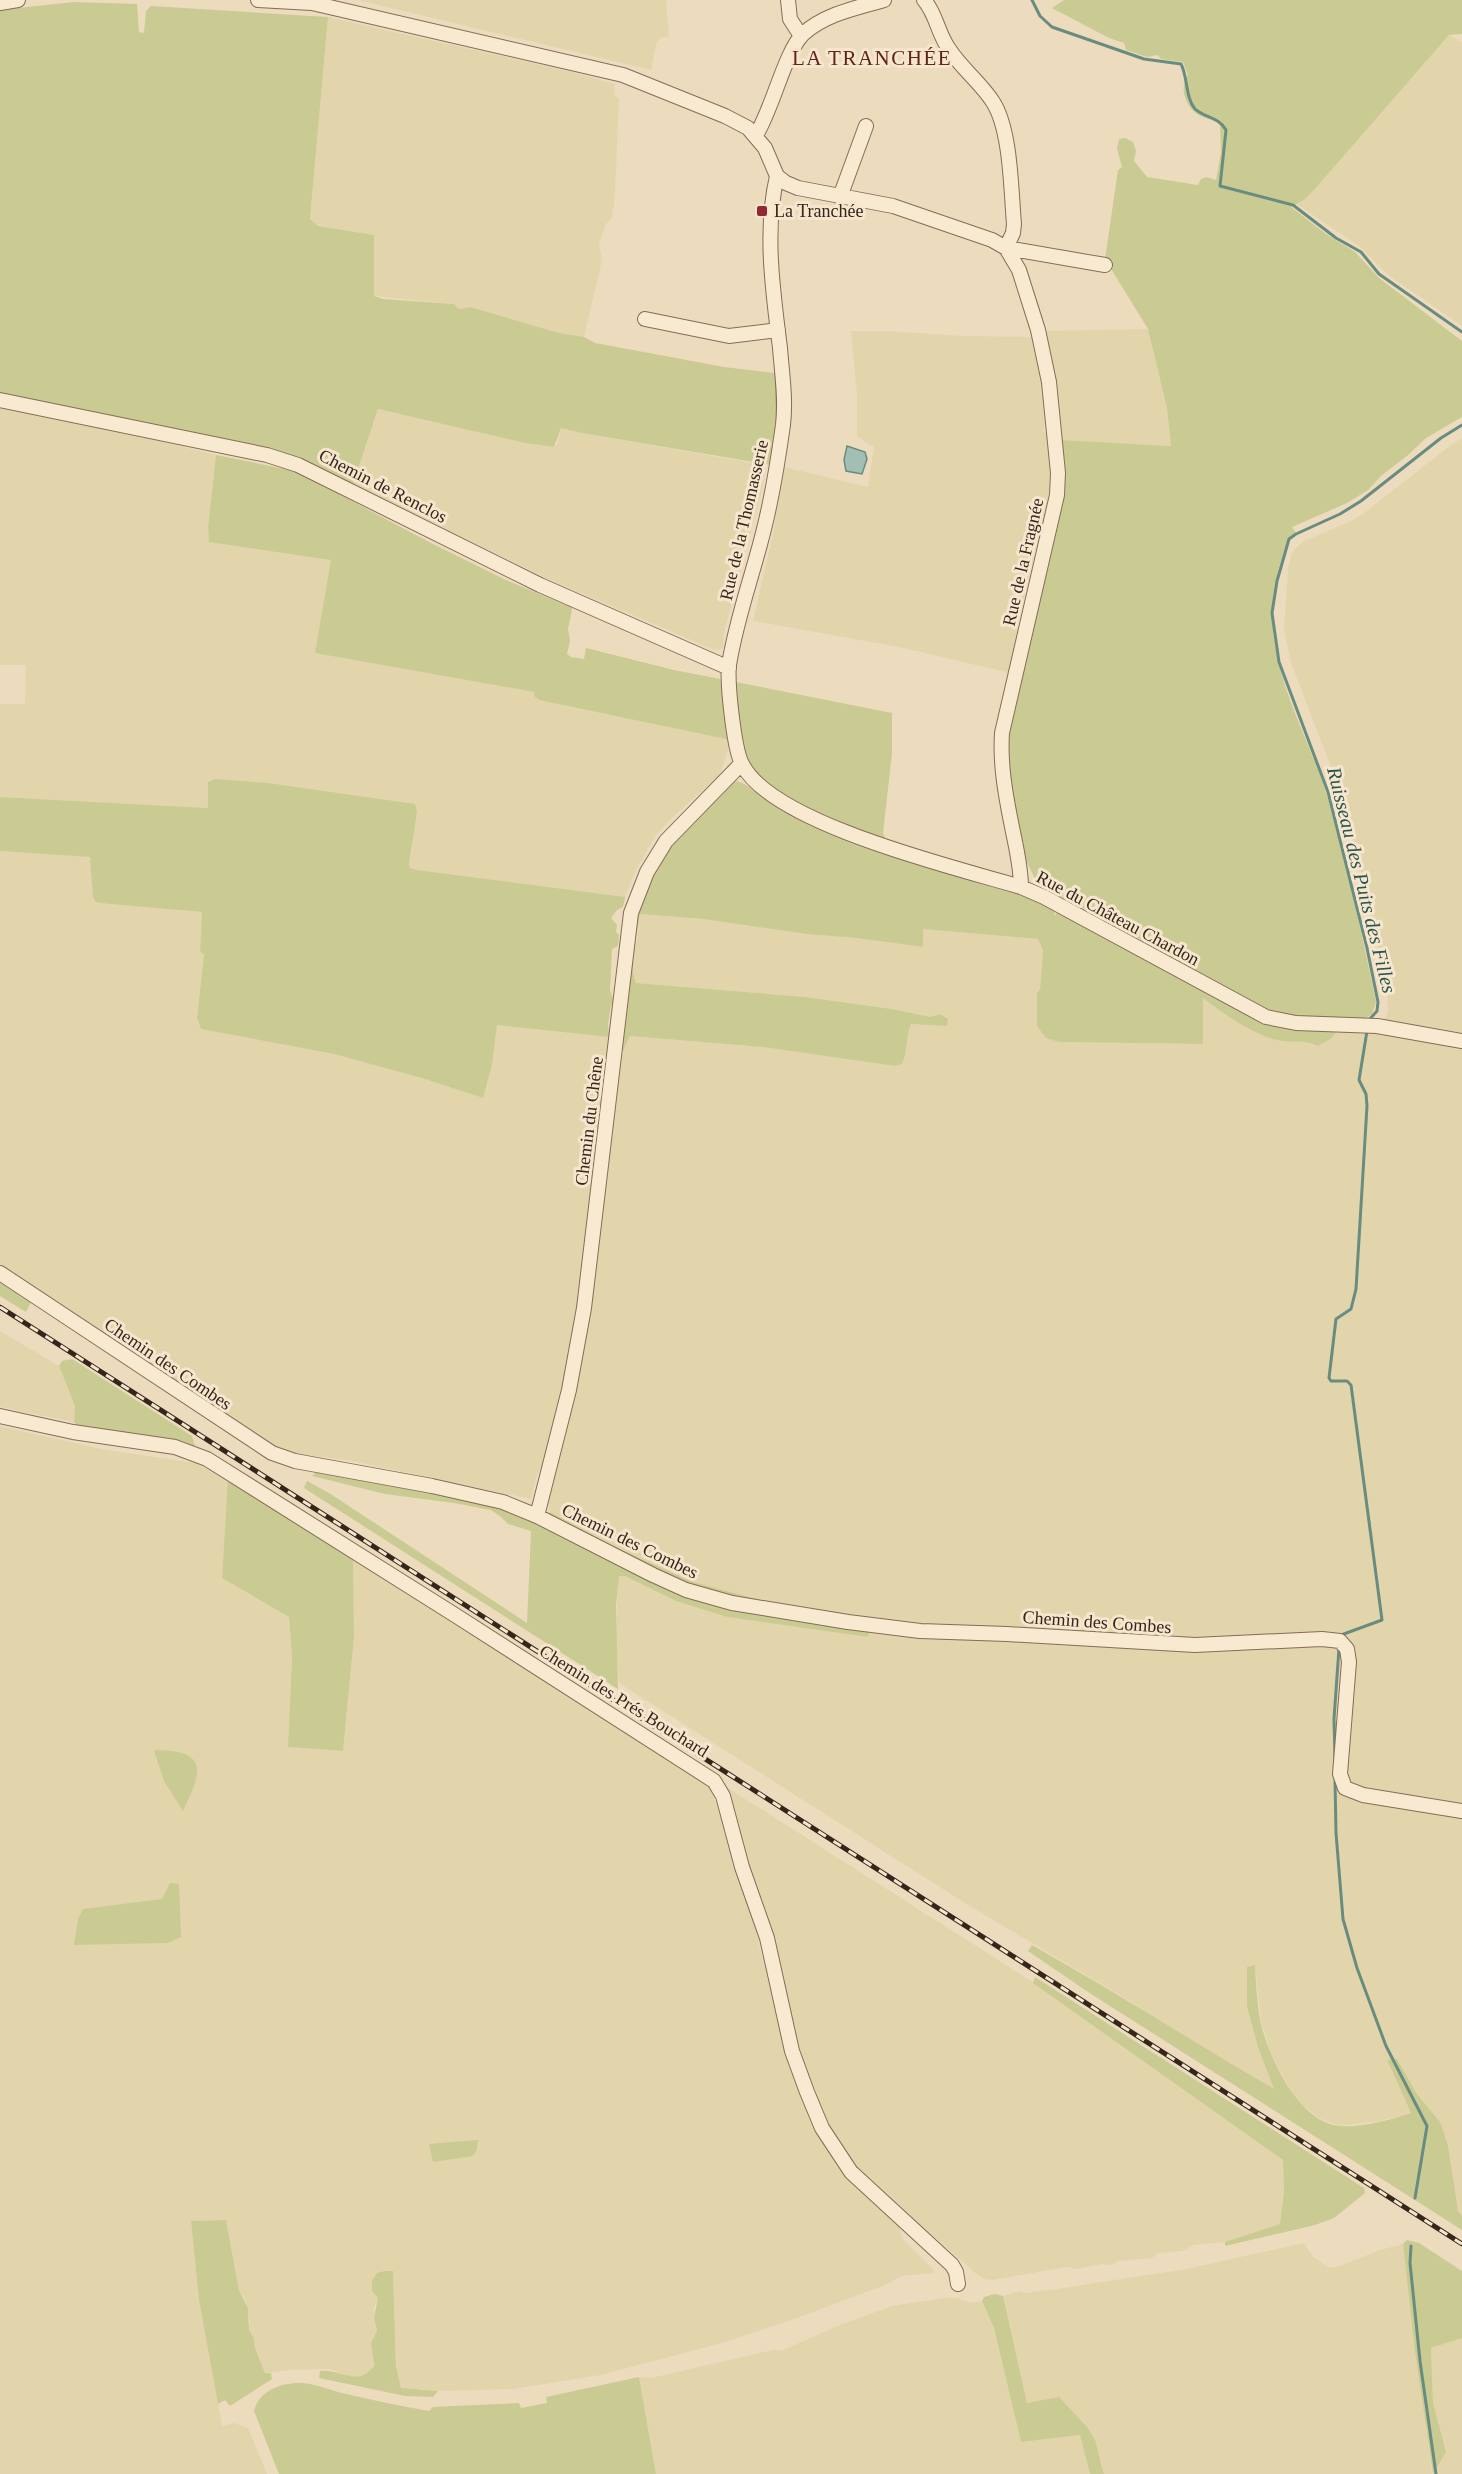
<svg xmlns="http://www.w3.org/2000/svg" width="1462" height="2474" viewBox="0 0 1462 2474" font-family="Georgia,serif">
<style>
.farmland{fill:#e3d5ab}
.green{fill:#c9cb92}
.water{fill:#a1bfb4;stroke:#698c80;stroke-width:1.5}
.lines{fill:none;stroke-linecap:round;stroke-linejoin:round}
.stream{stroke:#698c80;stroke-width:3}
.minor-casing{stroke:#856c57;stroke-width:16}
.minor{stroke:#f8e9d1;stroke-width:14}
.rail-casing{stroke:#34261b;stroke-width:5}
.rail{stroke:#f5e6cd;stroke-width:3;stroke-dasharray:9;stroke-linecap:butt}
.poi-dot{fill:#942731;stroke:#f5e6cd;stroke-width:2}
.labels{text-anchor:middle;stroke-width:6;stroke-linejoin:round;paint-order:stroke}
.poi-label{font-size:18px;fill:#34261b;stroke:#f5e6cd;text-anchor:start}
.street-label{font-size:18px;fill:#34261b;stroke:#f5e6cd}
.water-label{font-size:20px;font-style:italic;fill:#2b544e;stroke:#f5e6cd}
.quarter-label{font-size:21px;letter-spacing:1.5px;fill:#61241b;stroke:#f5e6cd}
</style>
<rect width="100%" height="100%" fill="#eddbbe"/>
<path class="farmland" d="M357,0H666L669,37L661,38L656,44L651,70Z
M328,17L572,72L615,84L614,94L619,99L615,194L612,218L606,224L599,244L602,260L584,337L559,333L472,307L459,309L454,304L374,296V235L318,226L310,219Z
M1449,35L1462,42V326L1388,275L1359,246L1295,203L1304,200L1314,190Z
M1148,329L1167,408L1171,446L1061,440L1043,331Z
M851,331H886L964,336L1033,337L1043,387L1045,423L1044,430L1048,437L1051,472L1049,492L1021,610L1010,673L899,647L753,621L773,534L784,467L868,487L874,447L857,437V396Z
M0,407L123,432L216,455L208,527L209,542L332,560L316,653L534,692V696L539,700L719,737L731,740L721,772L715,780L674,816L656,835L635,872L625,897L417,870L410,868L409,865L413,847L208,782L209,808L0,797V704H25L26,665H0Z
M378,409L525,443L554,447L558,443L561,427L582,433L758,464L764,476L763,486L724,633L723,647L720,650L712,649L548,579L353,484Z
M1462,438V2216L1458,2211L1448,2145L1427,2106L1417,2094L1397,2059L1387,2061L1411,2113L1381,2121L1339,2126L1319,2118L1298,2102L1272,2057L1261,2021L1255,1966L1247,2007L1258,2047L1275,2090L1184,2038L1128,2000L968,1905L619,1683L616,1639L618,1576H625L676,1601L727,1617L868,1637L870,1629L693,1582L620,1549L550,1512L547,1500L572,1403L592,1304L617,1080L623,1051L630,1036L763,1047L895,1066L904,1059L906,1033L911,1024L947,1026L940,1014L930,1017L892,1009L805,997L636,983L633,972V954L637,941L640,914L702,919L806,934L856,938L922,947L923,929L1038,939L1043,951L1040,989L1037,993V1026L1046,1038L1059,1042L1202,1044L1203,998L1226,1015L1281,1041L1304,1040L1338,1028L1384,1021L1388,1011L1387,986L1344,808L1336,780L1291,663L1284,629L1288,569L1292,552L1302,542L1351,521L1364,513L1447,448Z
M0,851L87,856L90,857L92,864L93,897L154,907L202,912L200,952L204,953L197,1018L201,1029L334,1054L425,1079L483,1098L492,1065L497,1025L609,1037L578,1309L567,1372L545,1462L537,1475L531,1499L352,1461L288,1452L274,1447L0,1264Z
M0,1331L59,1366L75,1406L74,1422L0,1407Z
M0,1426L101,1449L195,1463L228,1479L222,1578L289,1617L292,1657L288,1747L343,1751L354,1637L353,1558L707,1785L713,1795L754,1924L790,2069L811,2120L838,2168L899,2226L902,2238L932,2268L934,2273L901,2276L885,2285L797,2318L722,2343L601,2375L513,2389L438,2391L420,2389L411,2391L401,2389L397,2378L393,2271L374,2307V2317L377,2331L372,2359L374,2366L368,2374L349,2377L330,2369L292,2370L265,2373L255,2348L254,2338L249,2330L250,2319L245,2298L239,2290L226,2220L191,2221L199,2300L222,2426L234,2423L248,2428L267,2474H0Z
M725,1786L1047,1991L1283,2160L1284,2192L1280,2224L1225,2242L1194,2245L1182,2251L1158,2253L1152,2258L1118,2261L1111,2265L1103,2264L1077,2269L1067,2267L992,2280L984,2279L975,2273L943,2244L868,2183L834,2138L806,2073L779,1965L776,1939L764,1913L724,1788Z
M1304,2243L1313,2257L1328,2267H1337L1380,2250L1403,2244L1432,2474H1104L1101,2460L1072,2413L1059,2397L1027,2404L1003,2296L1020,2291L1025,2293L1056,2289L1186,2269Z
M944,2298H957L971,2303L982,2301L994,2328L1021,2442L1080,2435L1090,2474H656L639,2377L651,2378L773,2350H783L837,2326L892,2306Z
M1462,2338V2474H1433L1446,2452L1433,2402L1431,2348Z"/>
<path class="green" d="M1064,0H1462V34L1449,35L1314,190L1304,200L1291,207L1326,234L1355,252L1379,278L1462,341V417L1426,438L1407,456L1382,475L1368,490L1347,503L1292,527L1296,533C1285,541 1284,552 1280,564C1252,656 1309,727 1332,812C1349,875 1363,939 1376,1002L1372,1014L1360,1022L1285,1018L1262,1012L1146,948V942L1037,883L1023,854L1009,775L1007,735L1011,731L1010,720L1063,501L1061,440L1171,446L1167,408L1148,329L1105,259L1118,170L1122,167L1117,149L1119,139L1125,138L1133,142L1136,151L1134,161L1147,177L1198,185L1201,179L1206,177L1216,180L1221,153L1220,123C1213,120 1203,118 1197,114C1185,105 1179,87 1188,75L1183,62L1161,59L1158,55L1147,57L1126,50L1124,43L1109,38L1052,8Z
M74,2L137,4L139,32L144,33L146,11L151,6L328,17L310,219L318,226L374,235V296L383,299L454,304L459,309L471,307L559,333L584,337L595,343L724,367L775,373L780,399L772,465L582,433L561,428L554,447L525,443L378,409L353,484L302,462L0,393V10Z
M216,455L295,471L429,542L506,580L565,605L567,603L573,604L568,629L570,641L567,654L571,657L584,659L586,648L674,670L720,679L725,694L731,740L539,700L534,696V692L315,653L331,560L209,542L208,527Z
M736,682L892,713V753L883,833L887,842C845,827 772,804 749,763C740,747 736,701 736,682Z
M215,779L268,783L415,804L417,811L409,865L410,868L417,870L625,897L623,907L617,910L611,918L617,925L616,932L619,935L618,946L612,949L610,990L614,1002L611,1005L608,1024L609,1037L497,1025L492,1065L483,1098L425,1079L334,1054L201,1029L197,1018L204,954L200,952L202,912L100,903L95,901L93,897L90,857L0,851V797L208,808V782Z
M734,781C746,781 762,798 773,805C821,835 874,853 929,867L933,865L1028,896L1054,908L1055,916L1059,909L1218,998L1338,1028L1332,1038L1318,1046C1301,1039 1298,1043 1282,1041C1258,1038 1222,1013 1203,998V1044L1059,1042L1046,1038L1037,1026V993L1040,989L1043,951L1038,939L923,929V947L856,938L806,934L703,919L640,914L633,954V972L636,983L805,997L892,1009L930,1017L940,1014L948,1019L947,1026L911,1024C905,1037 908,1052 902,1064L895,1066L763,1047L630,1036L623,1051L622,1039L625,1005L639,904L665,850L728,782Z
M0,1278L32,1300L26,1312L0,1296Z
M72,1359L192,1436L195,1446L180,1440L78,1428L74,1422L75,1406L59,1366L62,1361Z
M319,1470L494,1503L544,1525L550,1512L620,1549L693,1582L870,1629L868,1637L727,1617L676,1601L625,1576H619L616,1605L618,1689L304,1488L307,1481L329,1493L527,1623L531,1531L508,1524L501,1517L491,1510L454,1503L385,1494L312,1476Z
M228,1479L353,1558L354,1637L343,1751L288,1747L292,1657L289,1617L222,1578Z
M158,1750C211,1751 200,1775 183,1811L164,1781L154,1751Z
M170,1883L179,1884L181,1937L168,1943L74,1945L78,1919L83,1909L162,1899Z
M1032,1945C1114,1991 1193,2042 1274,2089L1258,2047L1247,2007V1967L1255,1965C1256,1984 1257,2002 1260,2020C1268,2056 1298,2122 1339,2126C1362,2128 1389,2120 1411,2113L1387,2060L1397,2059L1417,2094L1440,2122L1448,2145L1458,2211L1462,2216V2230L1088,1992L1028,1951Z
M1035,1977L1364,2188L1365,2193L1334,2218L1315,2225L1225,2246V2242L1280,2224L1284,2192L1283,2160L1033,1983Z
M478,2140L477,2149L473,2156L433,2162L429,2144Z
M226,2220L239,2290L248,2308L249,2330L254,2338L255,2348L265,2373H271L272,2379L230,2406L225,2400L218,2404L199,2300L191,2221Z
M1407,2240L1419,2243L1462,2271V2338L1431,2348L1433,2402L1446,2452L1433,2474L1415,2351L1403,2244Z
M385,2271H393L396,2366L401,2388L438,2391L433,2397L405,2396L319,2378L320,2371C340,2368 357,2388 374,2366L371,2343L377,2331L374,2318L378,2298L372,2291V2281L377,2273Z
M995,2294L1003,2296L1027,2403L1059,2397L1087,2427L1095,2440L1104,2474H1090L1080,2435L1021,2442L994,2328L982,2301L984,2297Z
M639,2377L656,2474H279L254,2411C259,2390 282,2382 302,2383C315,2384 330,2390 342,2393C371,2400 400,2406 429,2411L433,2407L519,2403L521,2408L547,2403L546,2397Z"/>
<path class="water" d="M847,446L865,452L867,459L862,474L846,471L844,460Z"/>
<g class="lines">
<path class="stream" d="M1032,0L1040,16L1052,27L1144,59L1181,64C1188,77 1185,97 1195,109C1205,118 1219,117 1226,130L1220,186L1293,205L1336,238L1361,252L1379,274L1462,332
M1368,1021L1377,1011L1378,1002L1367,948L1328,792L1279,662L1272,613L1277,581L1289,539L1296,534L1340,514L1361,501L1441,438L1462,425
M1341,1635L1382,1620L1351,1385L1347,1381H1331L1329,1378L1336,1319L1351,1309L1356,1289L1367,1106L1366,1094L1359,1080L1367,1031
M1335,1758L1334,1719L1339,1648
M1335,1780L1336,1833L1343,1919L1357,1968L1386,2046L1427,2126L1415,2198
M1411,2246L1410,2263L1420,2361L1436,2474"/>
<g class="minor-casing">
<path id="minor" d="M258,0L312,3L623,75L725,116L748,128L765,148L777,176L786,183L798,188L893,206L992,240L1006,248L1105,265
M788,0L790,19L801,36
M924,0C936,13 938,34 949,49C961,68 981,83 993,102C1011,130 1011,191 1014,224L1013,233L1006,248L1019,270L1038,330L1049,382L1058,473L1057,495L1002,733C1000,763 1005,792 1011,822C1015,843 1021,865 1021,887
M0,3L18,0
M756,135C772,110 785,52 803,34C825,14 856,8 884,0
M777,176C764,231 773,292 780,348C782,374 786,399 783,425C778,461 772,498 763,533C752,577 736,620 729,665C727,683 734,749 742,764C772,824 957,868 1021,887L1044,897L1266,1017L1296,1023L1377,1026L1462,1041
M840,197L866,126
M645,319L729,336L778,330
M0,400L267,455L298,465L540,585L729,668
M0,1273L272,1453L295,1461L432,1486L503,1502L537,1516L653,1575L686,1590L732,1603L848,1622L920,1631L1007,1634L1195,1645L1322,1639L1340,1641L1347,1649L1349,1662L1340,1774L1345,1788L1363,1795L1462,1811
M0,1416L73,1432L175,1447L207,1459L455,1615L714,1781L723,1796L742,1867L767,1938L792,2051L807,2092L822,2128L851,2172L952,2265L956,2272L958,2284
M537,1516L569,1390L584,1308L631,913L647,872L666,841L741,764"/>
</g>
<use href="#minor" class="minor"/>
<g class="rail-casing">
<path id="rail" d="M0,1307L1462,2244"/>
</g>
<use href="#rail" class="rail"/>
</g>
<rect class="poi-dot" x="756" y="205" width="12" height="12" rx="3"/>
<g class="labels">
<g class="poi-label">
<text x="774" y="217">La Tranchée</text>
</g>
<g class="street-label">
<text transform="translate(383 486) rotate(27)" y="6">Chemin de Renclos</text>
<text transform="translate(744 520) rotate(-77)" y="6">Rue de la Thomasserie</text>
<text transform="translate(1023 562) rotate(-77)" y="6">Rue de la Fragnée</text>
<text transform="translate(1118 918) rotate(28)" y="6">Rue du Château Chardon</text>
<text transform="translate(589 1121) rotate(-83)" y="6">Chemin du Chêne</text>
<text transform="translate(168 1364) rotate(34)" y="6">Chemin des Combes</text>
<text transform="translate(630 1541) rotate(26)" y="6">Chemin des Combes</text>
<text transform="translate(1097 1622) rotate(4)" y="6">Chemin des Combes</text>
<text transform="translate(624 1701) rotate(32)" y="6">Chemin des Prés Bouchard</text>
</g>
<g class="water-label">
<text transform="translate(1362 880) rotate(76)" y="7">Ruisseau des Puits des Filles</text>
</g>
<g class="quarter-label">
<text x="872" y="65">LA TRANCHÉE</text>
</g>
</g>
</svg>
